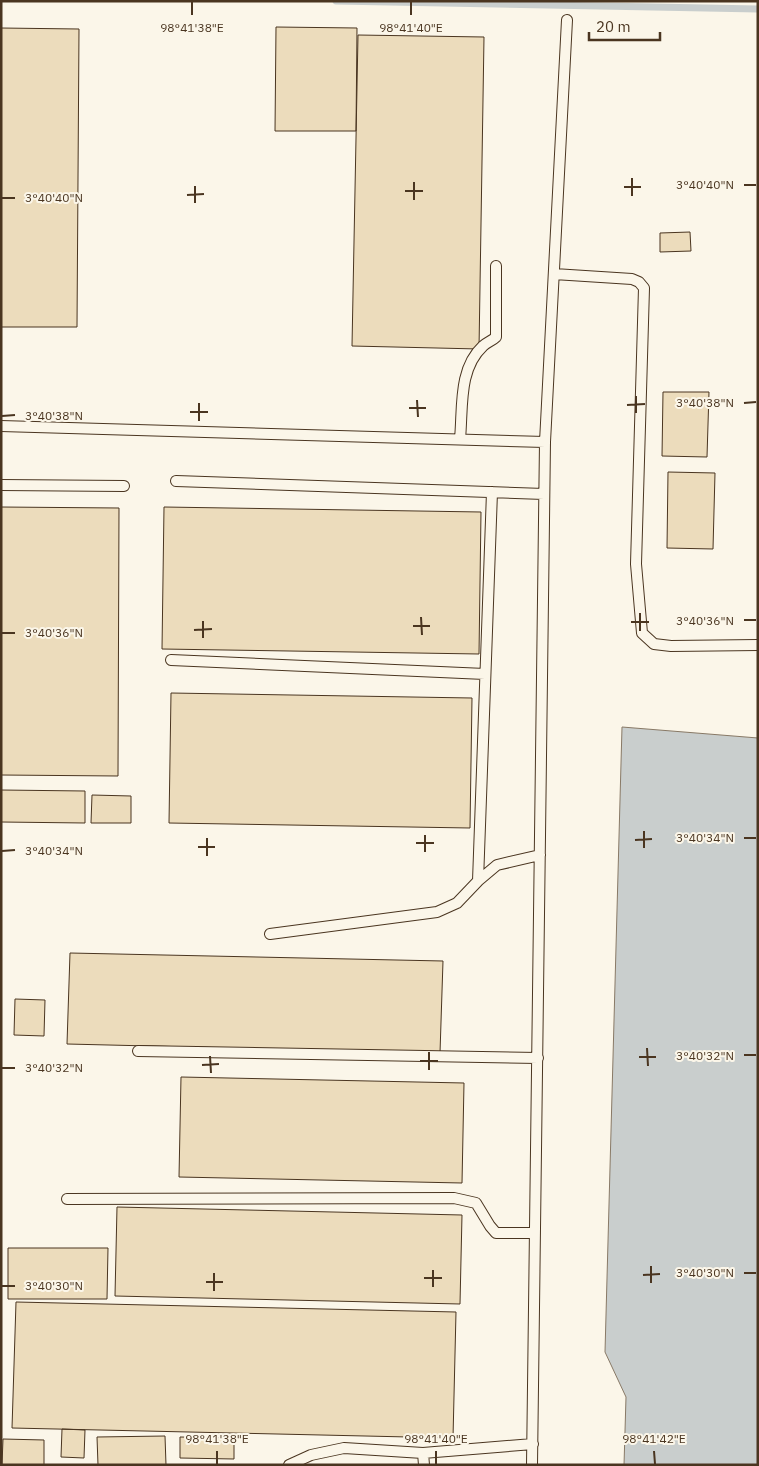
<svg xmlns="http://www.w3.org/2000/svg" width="759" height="1466" viewBox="0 0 759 1466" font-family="'IBM Plex Sans',sans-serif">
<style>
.water{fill:#c9cecd;stroke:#887966}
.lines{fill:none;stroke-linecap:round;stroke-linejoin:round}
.stream{stroke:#c9cecd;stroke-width:7}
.building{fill:#ecdcbc;stroke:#4a3520}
.lane-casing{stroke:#4a3520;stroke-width:12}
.lane{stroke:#fbf6e9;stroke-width:10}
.ticks{fill:none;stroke:#4a3520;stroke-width:2}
.ticks-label{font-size:12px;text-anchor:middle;fill:#4a3520;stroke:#fbf6e9;stroke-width:4;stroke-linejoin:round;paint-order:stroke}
</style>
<rect width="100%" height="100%" fill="#fbf6e9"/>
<path class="water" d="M622,727L758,738V1465H624L626,1397L605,1352Z"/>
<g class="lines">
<path class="stream" d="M336,1L758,9"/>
</g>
<path class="building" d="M276,27L357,28L356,131H275Z
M1,28L79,29L77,327H1Z
M358,35L484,37L479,349L352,346Z
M690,232L691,251L660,252V233Z
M663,392H709L707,457L662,456Z
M668,472L715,473L713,549L667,548Z
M1,507L119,508L118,776L1,775Z
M164,507L481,512L479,654L162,649Z
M171,693L472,698L470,828L169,823Z
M1,790L85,791V823L1,822Z
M92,795L131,796V823H91Z
M70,953L443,961L440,1053L67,1044Z
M15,999L45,1000L44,1036L14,1035Z
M181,1077L464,1083L462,1183L179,1177Z
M117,1207L462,1215L460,1304L115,1296Z
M8,1248H108L107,1299H8Z
M16,1302L456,1312L453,1438L12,1428Z
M62,1429L85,1430L84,1458L61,1457Z
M165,1436L166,1465H98L97,1437Z
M180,1437L234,1438V1459L180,1458Z
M3,1439L44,1440V1465H2Z"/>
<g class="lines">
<g class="lane-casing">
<path id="lane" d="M554,274L632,279L639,282L644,288L636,564L642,633L654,644L671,646L758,645
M1,426L545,442L532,1465
M460,439C463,408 458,369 483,346C487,342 492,341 496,337V266
M545,442L567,20
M176,481L544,494
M1,485L124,486
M171,660L485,674
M478,881L492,492
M270,934L437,912L457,903L478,881L497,865L540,855
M138,1051L538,1058
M67,1199L454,1198L476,1203L490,1226L496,1233H535
M289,1465L311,1455L344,1448L423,1453
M424,1465L423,1453L533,1444"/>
</g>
<use href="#lane" class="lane"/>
</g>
<path class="ticks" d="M192,2V15M411,2V15M632,178V196M414,182V200M744,185H756M195,186V203M624,187H641M405,191H423M187,195L204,194M2,198H15M636,396V413M417,400L418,417M199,403V421M744,403L756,402M627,405L645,404M409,408H426M190,412H208M2,416L15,415M640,613V631M421,617L422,635M744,620H756M203,621V638M631,622H649M413,626H430M194,630L212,629M2,633H15M644,831V848M425,835V852M207,838V856M744,838H756M635,840L652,839M416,843H434M198,847H215M2,851L15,850M647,1048L648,1066M429,1052V1070M744,1055H756M210,1056L211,1073M639,1057H656M420,1061H438M202,1065L219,1064M2,1068H15M651,1266V1283M433,1270V1287M214,1273V1291M744,1273H756M643,1275L660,1274M424,1278H442M206,1282H223M2,1286H15M217,1451V1464M436,1451V1464M654,1451L655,1464"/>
<g class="ticks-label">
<text x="192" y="32">98°41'38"E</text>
<text x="411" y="32">98°41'40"E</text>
<text x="705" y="189">3°40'40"N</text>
<text x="54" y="202">3°40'40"N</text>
<text x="705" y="407">3°40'38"N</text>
<text x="54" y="420">3°40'38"N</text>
<text x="705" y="625">3°40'36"N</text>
<text x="54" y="637">3°40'36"N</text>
<text x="705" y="842">3°40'34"N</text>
<text x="54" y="855">3°40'34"N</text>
<text x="705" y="1060">3°40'32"N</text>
<text x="54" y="1072">3°40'32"N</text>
<text x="705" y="1277">3°40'30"N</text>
<text x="54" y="1290">3°40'30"N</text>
<text x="217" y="1443">98°41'38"E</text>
<text x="436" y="1443">98°41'40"E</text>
<text x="654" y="1443">98°41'42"E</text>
</g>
<rect width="759" height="1466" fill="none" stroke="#4a3520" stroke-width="5"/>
<path d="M589 32v8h71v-8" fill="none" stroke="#4a3520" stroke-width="2.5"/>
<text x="596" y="32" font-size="15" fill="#4a3520" stroke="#fbf6e9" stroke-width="4" paint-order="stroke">20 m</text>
</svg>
